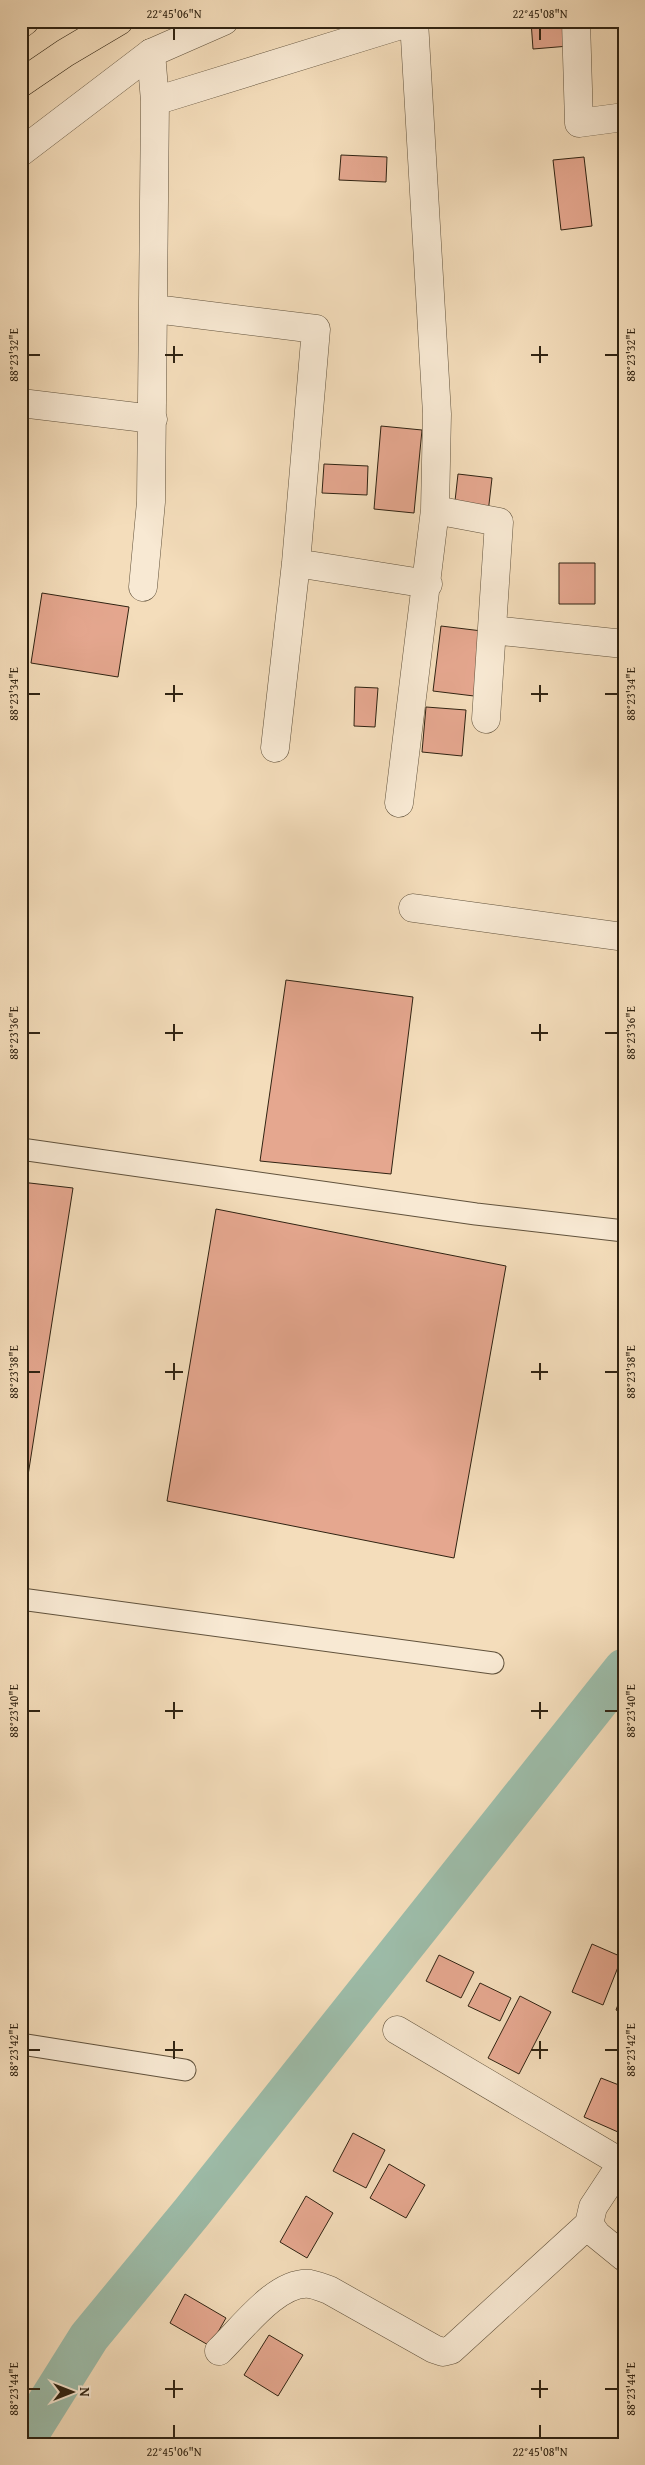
<svg xmlns="http://www.w3.org/2000/svg" width="645" height="2465" viewBox="0 0 645 2465" font-family="'Gentium Book Plus',serif">
<style>
.lines{fill:none;stroke-linecap:round;stroke-linejoin:round}
.canal{stroke:#9dbdaa;stroke-width:41}
.building{fill:#e5a78f;stroke:#302312}
.service-casing{stroke:#61523c;stroke-width:23}
.minor-casing{stroke:#61523c;stroke-width:29}
.tertiary-casing{stroke:#61523c;stroke-width:29}
.motorway-casing{stroke:#302312;stroke-width:29}
.service{stroke:#f8e9d3;stroke-width:21}
.minor{stroke:#f8e9d3;stroke-width:28}
.tertiary{stroke:#f8e9d3;stroke-width:28}
.motorway{stroke:#f4ddbb;stroke-width:28}
.ticks{fill:none;stroke:#302312;stroke-width:2}
.neatline{fill:none;stroke:#302312;stroke-width:2}
.ticks-label{font-size:12px;text-anchor:middle;fill:#302312}
</style>
<rect width="100%" height="100%" fill="#f4ddbb"/>
<filter id="stains"><feTurbulence type="fractalNoise" baseFrequency=".004" numOctaves="4"/><feColorMatrix values="0 0 0 0 .2 0 0 0 0 .09 0 0 0 0 .02 0 0 0 .5 -.17"/></filter>
<radialGradient id="worn" r=".72"><stop offset=".6" stop-color="#630" stop-opacity="0"/><stop offset="1" stop-color="#630" stop-opacity=".3"/></radialGradient>
<g class="lines">
<path class="canal" d="M22,2444L89,2337L192,2212L624,1669"/>
</g>
<path class="building" d="M531,21H567L569,46L533,49Z
M341,155L387,157L386,182L339,180Z
M584,157L592,226L561,230L553,160Z
M381,426L422,430L414,513L374,509Z
M324,464L368,466L367,495L322,493Z
M458,474L492,478L488,513L454,510Z
M559,563H595V604H559Z
M42,593L129,607L118,677L31,663Z
M441,626L482,631L474,696L433,691Z
M355,687L378,688L375,727L354,726Z
M426,707L466,710L462,756L422,752Z
M286,980L413,997L391,1174L260,1161Z
M21,1182L73,1188L24,1501H21Z
M216,1209L506,1266L454,1558L167,1501Z
M592,1944L622,1957L603,2005L572,1992Z
M439,1955L474,1972L461,1998L426,1981Z
M480,1983L511,1998L500,2021L468,2006Z
M624,1989V2013L616,2010Z
M520,1996L551,2012L519,2074L488,2058Z
M601,2078L624,2087V2120L618,2132L584,2117Z
M353,2133L385,2150L366,2188L333,2171Z
M389,2164L425,2185L406,2218L370,2198Z
M306,2196L333,2213L307,2258L280,2242Z
M185,2294L226,2318L210,2346L170,2323Z
M269,2335L303,2355L278,2396L244,2375Z"/>
<g class="lines">
<g class="service-casing">
<path id="service" d="M21,1149L476,1214L624,1231
M21,1599L493,1663
M21,2044L185,2070"/>
</g>
<g class="minor-casing">
<path id="minor" d="M576,21L579,123L624,117
M151,53L155,101L414,21
M155,309L316,329L296,563L275,748
M21,403L153,419
M435,510L499,522L486,719
M296,563L428,584
M143,587L151,502L155,101
M492,630L624,644
M399,803L435,510L437,414L414,21
M413,908L624,937
M397,2030L622,2163
M624,2160L593,2207L589,2224L597,2235L624,2257
M219,2351C241,2330 277,2280 310,2284C316,2285 323,2288 329,2290L434,2349L443,2352L451,2350L589,2224"/>
</g>
<g class="tertiary-casing">
<path id="tertiary" d="M21,152L151,53L224,21"/>
</g>
<g class="motorway-casing">
<path id="motorway" d="M21,24L25,21
M21,83L65,53L119,21"/>
</g>
<use href="#service" class="service"/>
<use href="#minor" class="minor"/>
<use href="#tertiary" class="tertiary"/>
<use href="#motorway" class="motorway"/>
</g>
<path class="ticks" d="M174,28V40M540,28V40M174,346V363M540,346V363M28,355H40M165,355H183M531,355H548M605,355H618M174,685V702M540,685V702M28,694H40M165,694H183M531,694H548M605,694H618M174,1024V1041M540,1024V1041M28,1033H40M165,1033H183M531,1033H548M605,1033H618M174,1363V1380M540,1363V1380M28,1372H40M165,1372H183M531,1372H548M605,1372H618M174,1702V1719M540,1702V1719M28,1711H40M165,1711H183M531,1711H548M605,1711H618M174,2041V2059M540,2041V2059M28,2050H40M165,2050H183M531,2050H548M605,2050H618M174,2380V2398M540,2380V2398M28,2389H40M165,2389H183M531,2389H548M605,2389H618M174,2425V2438M540,2425V2438"/>
<rect width="645" height="2465" fill="none" stroke="#f4ddbb" stroke-width="55"/>
<g transform="translate(72 2392) rotate(90)" stroke="#f8e9d3" stroke-width="4" paint-order="stroke">
<path d="M0-4L9 19L0 12L-9 19Z" fill="#302312"/>
<text y="-8" font-size="14" font-weight="bold" text-anchor="middle" fill="#302312">N</text>
</g>
<rect x="28" y="28" width="590" height="2410" class="neatline"/>
<g class="ticks-label">
<text x="174" y="18">22°45'06"N</text>
<text x="540" y="18">22°45'08"N</text>
<text transform="translate(14 355) rotate(-90)" y="4">88°23'32"E</text>
<text transform="translate(631 355) rotate(-90)" y="4">88°23'32"E</text>
<text transform="translate(14 694) rotate(-90)" y="4">88°23'34"E</text>
<text transform="translate(631 694) rotate(-90)" y="4">88°23'34"E</text>
<text transform="translate(631 1033) rotate(-90)" y="4">88°23'36"E</text>
<text transform="translate(14 1033) rotate(-90)" y="4">88°23'36"E</text>
<text transform="translate(14 1372) rotate(-90)" y="4">88°23'38"E</text>
<text transform="translate(631 1372) rotate(-90)" y="4">88°23'38"E</text>
<text transform="translate(14 1711) rotate(-90)" y="4">88°23'40"E</text>
<text transform="translate(631 1711) rotate(-90)" y="4">88°23'40"E</text>
<text transform="translate(14 2050) rotate(-90)" y="4">88°23'42"E</text>
<text transform="translate(631 2050) rotate(-90)" y="4">88°23'42"E</text>
<text transform="translate(631 2389) rotate(-90)" y="4">88°23'44"E</text>
<text transform="translate(14 2389) rotate(-90)" y="4">88°23'44"E</text>
<text x="174" y="2456">22°45'06"N</text>
<text x="540" y="2456">22°45'08"N</text>
</g>
<rect width="100%" height="100%" filter="url(#stains)"/>
<rect width="100%" height="100%" fill="url(#worn)"/>
</svg>
